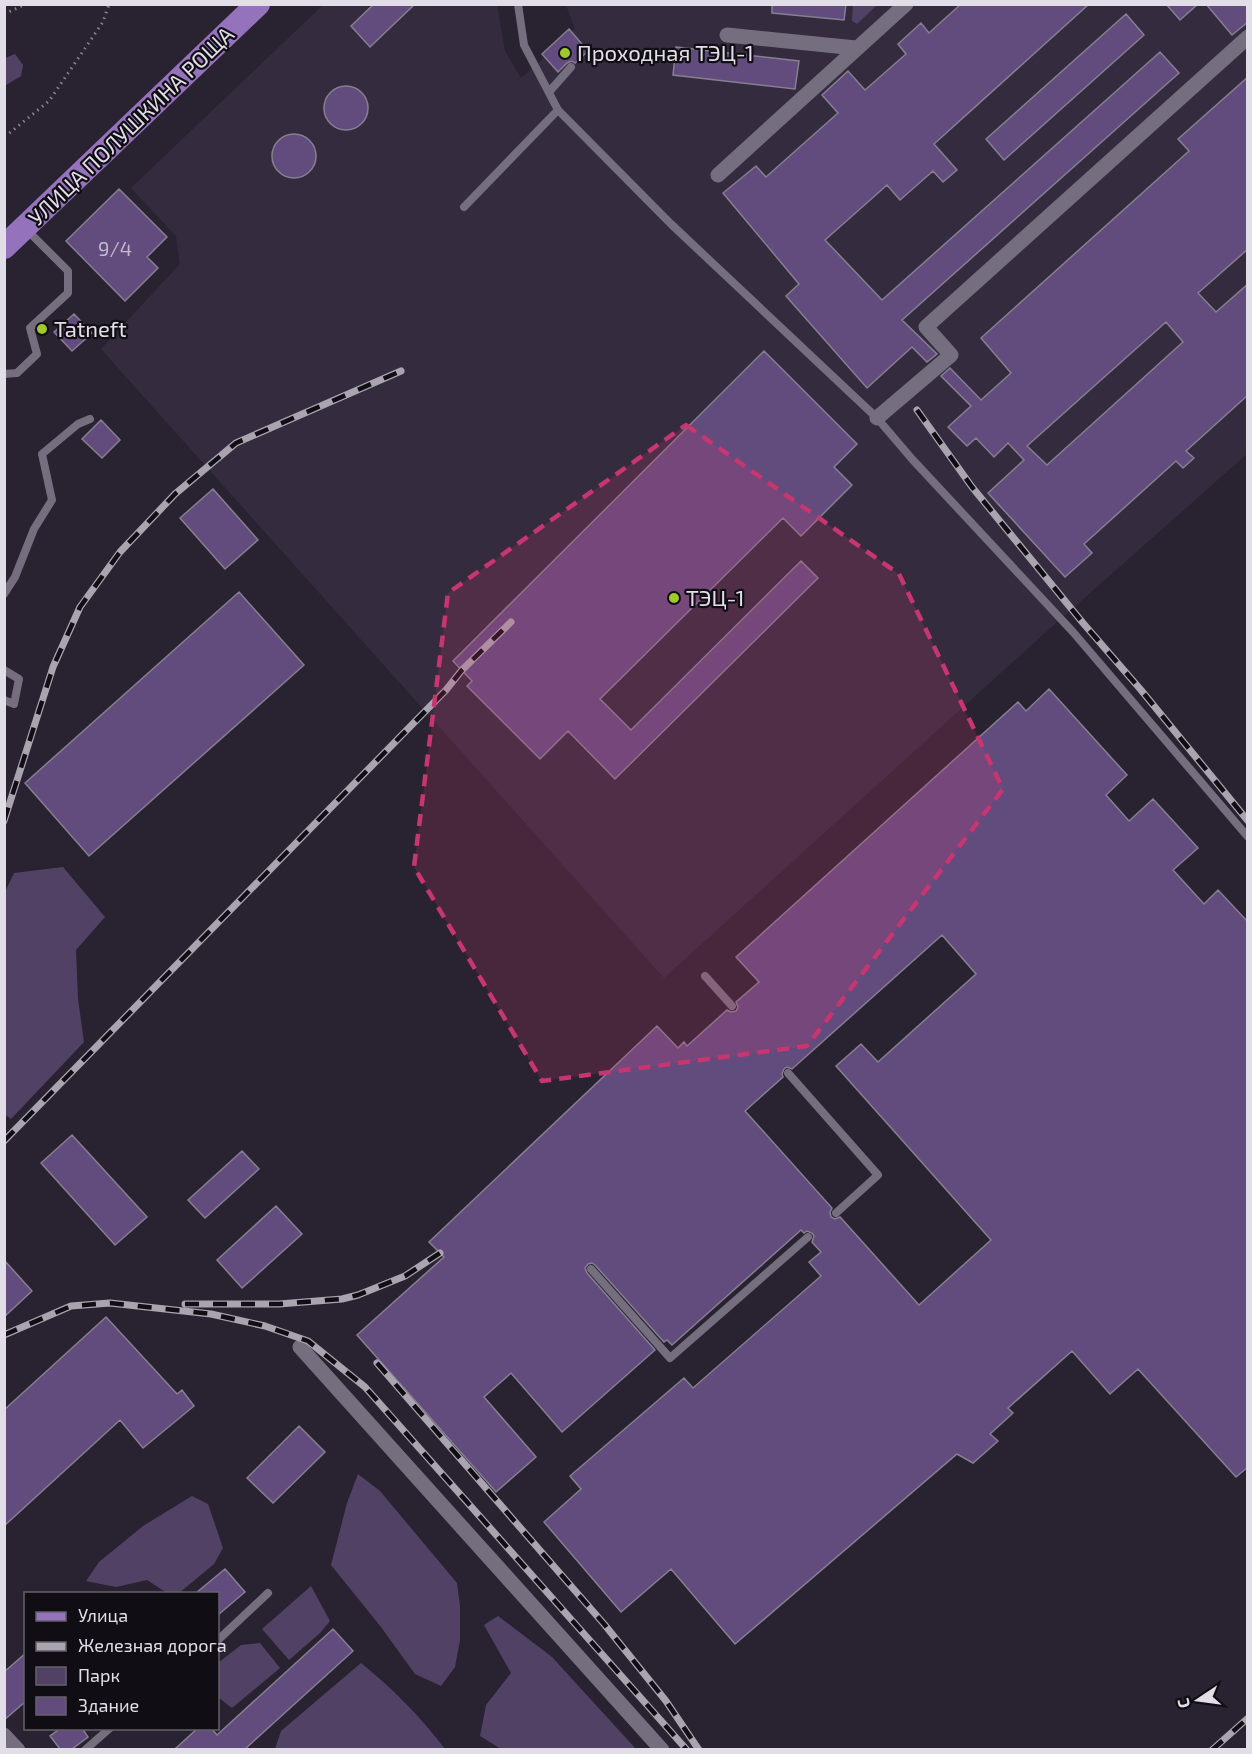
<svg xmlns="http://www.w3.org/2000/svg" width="1252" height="1754" viewBox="0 0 1252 1754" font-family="'Exo 2',sans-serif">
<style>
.built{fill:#342c3e}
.green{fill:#514265}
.building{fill:#624b7d;stroke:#867f91;stroke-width:1.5;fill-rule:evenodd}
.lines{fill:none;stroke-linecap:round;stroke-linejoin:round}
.path{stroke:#88838f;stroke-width:3;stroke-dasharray:1.5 4.5;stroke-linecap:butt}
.service{stroke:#756e7f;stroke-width:8}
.minor{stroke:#756e7f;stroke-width:15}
.primary{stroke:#9572bc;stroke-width:24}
.rail-casing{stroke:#a9a4b0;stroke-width:7}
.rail{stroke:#100e14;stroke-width:4.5;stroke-dasharray:14;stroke-linecap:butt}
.marked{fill:#c73670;fill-opacity:0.2;stroke:#c73670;stroke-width:4.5;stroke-dasharray:12 8;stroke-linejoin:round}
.poi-dot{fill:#9fca2d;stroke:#100e14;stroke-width:2}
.labels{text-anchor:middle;stroke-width:4.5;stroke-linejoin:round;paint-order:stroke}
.number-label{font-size:20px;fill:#c2b9cd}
.poi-label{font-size:22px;fill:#e2dee8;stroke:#100e14;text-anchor:start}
.street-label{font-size:22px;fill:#e2dee8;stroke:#100e14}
</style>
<rect width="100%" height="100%" fill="#292331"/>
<path class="built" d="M323,5H497L505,51L521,78L545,57L542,54L575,29L566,5H1247V454L1046,632L664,978L101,349L180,264L176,236L131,188Z"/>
<path class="green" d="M853,5V4L877,5L857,24L852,21Z
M15,54L23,65L21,76L6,85L5,88V58Z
M63,867L105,917L76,950L78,999L84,1042L11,1119L4,1114L5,892L14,873Z
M358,1474L380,1491L457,1583L460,1606V1640L455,1667L441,1686L415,1674L381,1627L331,1565L347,1503Z
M192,1496L208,1504L223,1548L214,1564L179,1593H167L147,1580L116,1587L86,1581L99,1562L143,1526Z
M311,1586L330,1621L320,1633L289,1660L262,1629Z
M498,1616L552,1657L636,1749H501L480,1736L486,1705L511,1673L484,1625Z
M260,1643L280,1668L232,1708L218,1697V1663L241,1645Z
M361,1663C394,1690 419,1715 445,1749H275L281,1731Z"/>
<path class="building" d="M374,4H415L370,47L351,26Z
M772,4H846L844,20L772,13Z
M961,4H1089L934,144L957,170L943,182L933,171L900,200L887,185L825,240L882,300L1160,52L1179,73L902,320L937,354L927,362L912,347L867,388L786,296L799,284L723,193L756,166L766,177L838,113L822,95L848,71L865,90L906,54L898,44L921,23L929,33Z
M1166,4H1198L1180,20Z
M1206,4H1248V22L1232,35Z
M1126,14L1144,35L1004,160L986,139Z
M569,29L588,51L575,63L572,61L567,63L558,72L542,54Z
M676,47L799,61L795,89L673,75Z
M1248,77V249L1198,293L1216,312L1248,284V395L1186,451L1194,458L1183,468L1176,461L1084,544L1092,553L1065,577L988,493L1024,460L1008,443L994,457L976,438L967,446L948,427L971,406L941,376L950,368L981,400L1011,373L981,338L1189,151L1178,139ZM1166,322L1183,342L1047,465L1027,446Z
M324 108a22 22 0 1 1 44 0a22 22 0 1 1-44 0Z
M272 156a22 22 0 1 1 44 0a22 22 0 1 1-44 0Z
M119,189L167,237L147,257L158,268L125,301L66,241Z
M74,314L92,333L72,351L54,332Z
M764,351L857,444L834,467L852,485L801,536L783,518L600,699L631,730L801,561L818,578L615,779L568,731L540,759L467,686L472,681L453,661Z
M101,420L120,440L102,458L82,439Z
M213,489L258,540L225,569L180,518Z
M239,592L304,665L89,856L25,783Z
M1049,689L1127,775L1106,795L1129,821L1153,799L1198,848L1173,870L1204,904L1218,890L1248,922V1467L1236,1477L1138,1369L1110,1394L1072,1351L1008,1408L1013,1413L990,1434L998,1441L973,1463L957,1454L735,1644L671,1569L621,1612L544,1522L581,1489L570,1476L684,1378L693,1388L821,1276L809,1262L821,1252L812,1242L814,1236L812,1233L807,1231L804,1233L801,1230L672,1345L667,1340L664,1342L595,1265L592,1263L588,1264L585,1268L587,1273L655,1350L562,1432L511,1373L484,1397L536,1457L496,1492L357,1335L444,1257L429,1242L657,1026L678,1048L684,1042L687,1046L727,1010L731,1012L736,1011L738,1007L736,1002L759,982L736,957L1018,702L1026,711ZM942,935L976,974L878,1062L861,1044L836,1066L991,1240L919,1305L840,1217L835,1219L831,1217L830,1212L832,1208L745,1111L783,1077L782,1074L784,1069L787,1067L792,1069Z
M72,1135L147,1217L115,1245L41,1163Z
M242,1151L259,1169L205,1218L188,1200Z
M276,1206L302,1234L242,1288L217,1260Z
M4,1260L32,1291L4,1317Z
M106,1317L177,1394L182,1390L194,1406L143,1448L120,1420L4,1526V1410Z
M299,1426L325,1452L273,1503L247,1478Z
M225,1569L245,1592L218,1615V1593H196Z
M333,1629L353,1651L245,1749H175L198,1728H211L217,1735Z
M26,1653V1701L4,1720V1672Z
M61,1728H82L88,1737L72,1749H60L50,1736Z"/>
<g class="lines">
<path class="path" d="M4,14L26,4
M4,135H7L49,101L103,22L109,4"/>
<path class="service" d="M549,92L571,67
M558,110L671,224L877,418L912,459L1073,632L1248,837
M464,207L558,110L524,45L518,4
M4,374L17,373L37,354L30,328L68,293V271L27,230
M4,594L15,577L34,529L52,500L42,454L78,424L90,419
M4,670L19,679L14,704L4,700
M705,976L732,1006
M788,1073L878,1175L836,1213
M591,1269L670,1358L808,1237
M218,1640L268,1593
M85,1750L110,1728"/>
<path class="minor" d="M727,35L856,48
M718,175L906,4
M877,418L951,355L926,327L1248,37
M300,1347L662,1750
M4,1735L18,1750"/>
<path class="primary" d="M4,247L258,4"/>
<g class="rail-casing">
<path id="rail" d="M917,410L972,487L1083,623L1141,690L1248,821
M4,821L53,667L80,607L120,552L175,494L236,443L401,371
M4,1141L446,690L462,670L511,622
M185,1304H279L342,1299L358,1295L405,1276L440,1253
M4,1335L71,1306L110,1303L211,1314L265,1326L308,1341L365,1387L687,1750
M377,1363L604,1624L666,1701L699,1750
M1212,1750L1248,1718"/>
</g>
<use href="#rail" class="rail"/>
</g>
<path class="marked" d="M686,425L899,574L1003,789L807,1046L542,1081L414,867L448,593Z"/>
<g class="poi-dot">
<circle cx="565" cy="53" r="6"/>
<circle cx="42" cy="329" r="6"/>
<circle cx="674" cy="598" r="6"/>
</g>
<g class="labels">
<g class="number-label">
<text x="115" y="256">9/4</text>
</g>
<g class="poi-label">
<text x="577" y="61">Проходная ТЭЦ-1</text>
<text x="54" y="337">Tatneft</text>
<text x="686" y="606">ТЭЦ-1</text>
</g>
<g class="street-label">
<text transform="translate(131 126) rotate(-44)" y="8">УЛИЦА ПОЛУШКИНА РОЩА</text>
</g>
</g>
<rect width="1252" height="1754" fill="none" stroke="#e2dee8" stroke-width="12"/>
<rect x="24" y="1592" width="195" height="138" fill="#100e14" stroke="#646169" stroke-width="1.5"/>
<rect x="36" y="1612" width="30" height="9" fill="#9572bc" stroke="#646169" stroke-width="1.5"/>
<text x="78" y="1622" font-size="18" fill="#e2dee8">Улица</text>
<rect x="36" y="1642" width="30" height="9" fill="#a9a4b0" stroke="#646169" stroke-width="1.5"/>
<text x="78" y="1652" font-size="18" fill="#e2dee8">Железная дорога</text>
<rect x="36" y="1667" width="30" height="18" fill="#514265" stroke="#646169" stroke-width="1.5"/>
<text x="78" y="1682" font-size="18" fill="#e2dee8">Парк</text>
<rect x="36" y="1697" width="30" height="18" fill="#624b7d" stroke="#646169" stroke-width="1.5"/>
<text x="78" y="1712" font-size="18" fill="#e2dee8">Здание</text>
<g transform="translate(1198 1700) rotate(257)" stroke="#100e14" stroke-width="4.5" paint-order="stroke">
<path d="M0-4.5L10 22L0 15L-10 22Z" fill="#e2dee8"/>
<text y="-9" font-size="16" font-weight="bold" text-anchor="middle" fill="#e2dee8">С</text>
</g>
</svg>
